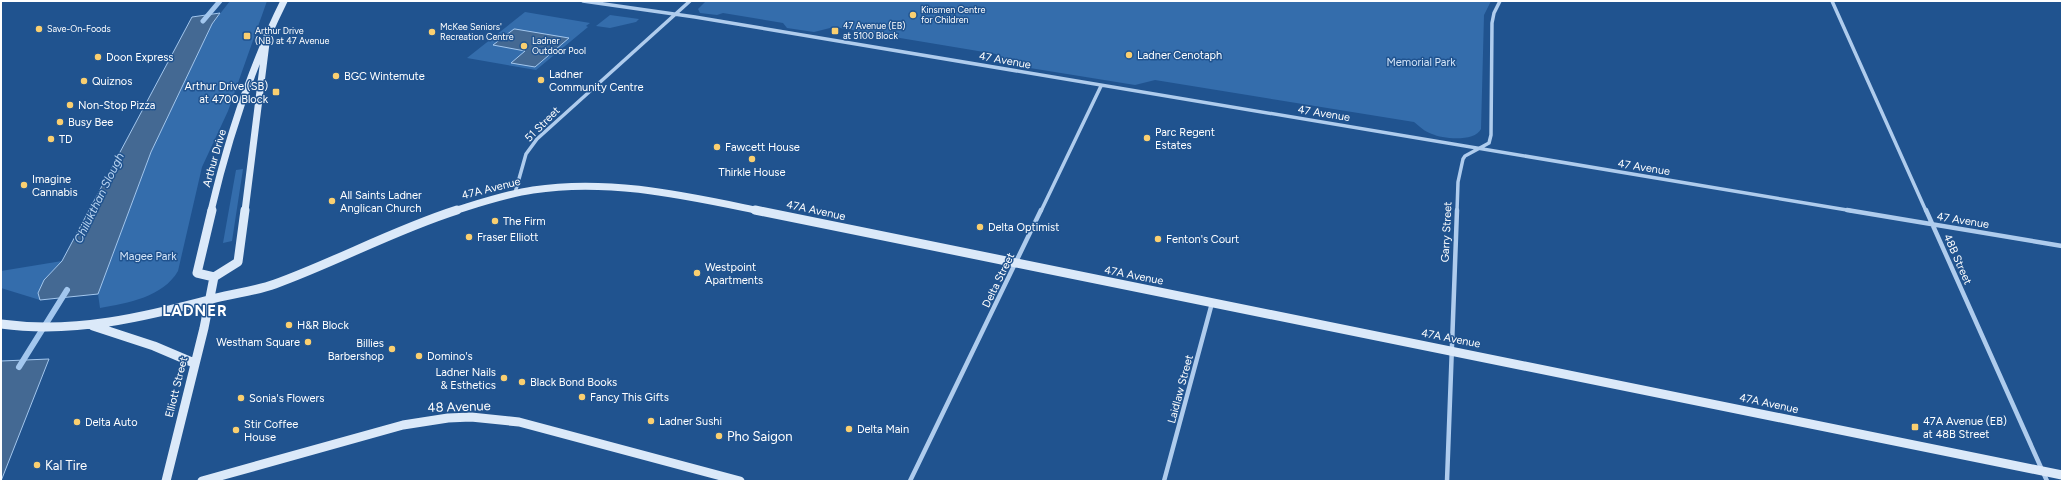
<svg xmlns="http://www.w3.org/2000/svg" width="2063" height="482" viewBox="0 0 2063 482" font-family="Figtree,sans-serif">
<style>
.green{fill:#346dac}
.water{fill:#446993;stroke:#a3c7ee}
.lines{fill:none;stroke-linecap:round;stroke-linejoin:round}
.stream-far1{stroke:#a3c7ee;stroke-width:5}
.stream{stroke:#a3c7ee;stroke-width:6}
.street-far1{stroke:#afcced;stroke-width:3.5}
.street{stroke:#afcced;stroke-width:4.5}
.secondary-far1{stroke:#dbe9f9;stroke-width:7}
.secondary{stroke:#dbe9f9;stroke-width:9}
.poi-dot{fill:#facf70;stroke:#20538f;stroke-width:1.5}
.labels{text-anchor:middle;stroke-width:3;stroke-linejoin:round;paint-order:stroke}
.far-poi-label{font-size:9px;fill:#fff;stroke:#20538f;text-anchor:start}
.poi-label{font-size:11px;fill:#fff;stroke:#20538f;text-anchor:start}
.street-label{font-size:11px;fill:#fff;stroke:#20538f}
.park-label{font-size:11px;fill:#d5e6f9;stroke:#20538f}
.water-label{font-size:12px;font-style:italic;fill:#bbd6f3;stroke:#20538f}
.near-street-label{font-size:13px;fill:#fff;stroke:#20538f}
.near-poi-label{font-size:13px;fill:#fff;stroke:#20538f;text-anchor:start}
.district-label{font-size:15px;font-weight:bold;letter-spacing:1px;fill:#fff;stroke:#20538f}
</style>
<rect width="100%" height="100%" fill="#20538f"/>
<path class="green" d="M230,1H267L228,111L202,167L178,271C163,297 128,303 100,308L98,294L151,152L212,24Z
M706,1H1491L1484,15L1481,129C1475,142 1443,139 1432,134C1425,132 1419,126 1414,122L1155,80L1135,85L1005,64L996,54L834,27L814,32L787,28L783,23L723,13L717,15L700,13L698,9Z
M525,12L590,23L586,26L588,27L536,70L467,58Z
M610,15L639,19L636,22L610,28L596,26Z
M243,169L232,241L223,243L236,170Z
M62,261L44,280L38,293L40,300L1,288V271Z"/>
<path class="water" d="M220,13L212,24L151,152L98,294L40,300L38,293L44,280L62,261L192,17Z
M514,29H515L569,38L535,67L511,63L525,51L493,45Z
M49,359L1,481V361Z"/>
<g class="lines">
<path class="stream-far1" d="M203,21L220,1"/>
<path class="stream" d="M19,367L67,290"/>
<path class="street-far1" d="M583,1L695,17L1853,211
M1832,1L1926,211
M515,193L526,154L537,139L690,1
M1041,211L1101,86
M1457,211L1458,182L1463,159L1465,156L1489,143L1491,135L1492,23L1494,13L1500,1"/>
<path class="street" d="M1847,210L2062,246
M1926,210L2047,481
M910,481L1041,210
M1164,481L1212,303
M1447,481L1457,210"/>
<path class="secondary-far1" d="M211,211C228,139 251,67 284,1
M245,211L267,35
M454,211C480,203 506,194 533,190C609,178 686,196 760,211"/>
<path class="secondary" d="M212,210L197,273L214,277
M755,210L2062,475
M1,324C75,334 145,317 216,298C235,293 256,291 275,284C336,262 394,230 457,210
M93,326L154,346L194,363
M166,481L204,328L214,277L238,262L245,210
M202,481L403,425L448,418L471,417L519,422L740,481"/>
</g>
<g class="poi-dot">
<circle cx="913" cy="15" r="4"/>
<circle cx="39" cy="29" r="4"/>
<rect x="831" y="27" width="8" height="8" rx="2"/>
<circle cx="432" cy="32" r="4"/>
<rect x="243" y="32" width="8" height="8" rx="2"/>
<circle cx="524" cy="46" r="4"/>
<circle cx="1129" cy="55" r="4"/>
<circle cx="98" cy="57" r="4"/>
<circle cx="336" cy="76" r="4"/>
<circle cx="541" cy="80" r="4"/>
<circle cx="84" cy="81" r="4"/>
<rect x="272" y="88" width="8" height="8" rx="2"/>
<circle cx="70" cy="105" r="4"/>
<circle cx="60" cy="122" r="4"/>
<circle cx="1147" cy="138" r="4"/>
<circle cx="51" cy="139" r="4"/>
<circle cx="717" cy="147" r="4"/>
<circle cx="752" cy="159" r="4"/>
<circle cx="24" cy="185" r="4"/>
<circle cx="332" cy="201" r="4"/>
<circle cx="495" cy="221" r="4"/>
<circle cx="980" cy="227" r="4"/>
<circle cx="469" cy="237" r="4"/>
<circle cx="1158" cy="239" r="4"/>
<circle cx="697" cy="273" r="4"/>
<circle cx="289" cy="325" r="4"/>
<circle cx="308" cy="342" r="4"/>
<circle cx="392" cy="349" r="4"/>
<circle cx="419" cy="356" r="4"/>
<circle cx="504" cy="378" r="4"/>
<circle cx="522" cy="382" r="4"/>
<circle cx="582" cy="397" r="4"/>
<circle cx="241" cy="398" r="4"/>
<circle cx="651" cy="421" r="4"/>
<circle cx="77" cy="422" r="4"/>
<rect x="1911" y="423" width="8" height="8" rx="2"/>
<circle cx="849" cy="429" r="4"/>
<circle cx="236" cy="430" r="4"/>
<circle cx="719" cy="436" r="4"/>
<circle cx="37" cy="465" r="4"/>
</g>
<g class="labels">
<g class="far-poi-label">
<text x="921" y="13">Kinsmen Centre<tspan x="921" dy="10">for Children</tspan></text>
<text x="843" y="29">47 Avenue (EB)<tspan x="843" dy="10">at 5100 Block</tspan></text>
<text x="440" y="30">McKee Seniors'<tspan x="440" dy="10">Recreation Centre</tspan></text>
<text x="47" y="32">Save-On-Foods</text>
<text x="255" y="34">Arthur Drive<tspan x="255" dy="10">(NB) at 47 Avenue</tspan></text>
<text x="532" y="44">Ladner<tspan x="532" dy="10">Outdoor Pool</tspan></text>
</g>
<g class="poi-label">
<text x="1137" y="59">Ladner Cenotaph</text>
<text x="106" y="61">Doon Express</text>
<text x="549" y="78">Ladner<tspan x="549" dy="13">Community Centre</tspan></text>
<text x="344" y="80">BGC Wintemute</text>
<text x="92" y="85">Quiznos</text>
<text x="268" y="90" text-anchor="end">Arthur Drive (SB)<tspan x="268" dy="13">at 4700 Block</tspan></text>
<text x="78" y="109">Non-Stop Pizza</text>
<text x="68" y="126">Busy Bee</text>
<text x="1155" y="136">Parc Regent<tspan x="1155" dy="13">Estates</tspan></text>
<text x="59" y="143">TD</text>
<text x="725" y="151">Fawcett House</text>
<text x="752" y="176" text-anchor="middle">Thirkle House</text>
<text x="32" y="183">Imagine<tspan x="32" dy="13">Cannabis</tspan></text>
<text x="340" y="199">All Saints Ladner<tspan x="340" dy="13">Anglican Church</tspan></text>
<text x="503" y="225">The Firm</text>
<text x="988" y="231">Delta Optimist</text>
<text x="477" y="241">Fraser Elliott</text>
<text x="1166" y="243">Fenton's Court</text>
<text x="705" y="271">Westpoint<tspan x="705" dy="13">Apartments</tspan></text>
<text x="297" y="329">H&amp;R Block</text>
<text x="300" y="346" text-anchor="end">Westham Square</text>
<text x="384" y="347" text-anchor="end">Billies<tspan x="384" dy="13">Barbershop</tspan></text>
<text x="427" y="360">Domino's</text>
<text x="496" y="376" text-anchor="end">Ladner Nails<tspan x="496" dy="13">&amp; Esthetics</tspan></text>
<text x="530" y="386">Black Bond Books</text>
<text x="590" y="401">Fancy This Gifts</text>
<text x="249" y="402">Sonia's Flowers</text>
<text x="659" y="425">Ladner Sushi</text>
<text x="1923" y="425">47A Avenue (EB)<tspan x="1923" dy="13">at 48B Street</tspan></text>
<text x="85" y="426">Delta Auto</text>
<text x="244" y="428">Stir Coffee<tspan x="244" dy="13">House</tspan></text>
<text x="857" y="433">Delta Main</text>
</g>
<g class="street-label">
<text transform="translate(1005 60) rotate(10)" y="4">47 Avenue</text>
<text transform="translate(1324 113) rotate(9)" y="4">47 Avenue</text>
<text transform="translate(542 124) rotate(-45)" y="4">51 Street</text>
<text transform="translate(214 158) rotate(-74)" y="4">Arthur Drive</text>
<text transform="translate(1644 167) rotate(9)" y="4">47 Avenue</text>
<text transform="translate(491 188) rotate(-14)" y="4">47A Avenue</text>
<text transform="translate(816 210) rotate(12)" y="4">47A Avenue</text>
<text transform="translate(1963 220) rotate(9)" y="4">47 Avenue</text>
<text transform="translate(1446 232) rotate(-87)" y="4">Garry Street</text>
<text transform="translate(1958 259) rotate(66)" y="4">48B Street</text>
<text transform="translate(1134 275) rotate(11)" y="4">47A Avenue</text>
<text transform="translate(998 280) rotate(-64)" y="4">Delta Street</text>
<text transform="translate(1451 338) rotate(11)" y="4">47A Avenue</text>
<text transform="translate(176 387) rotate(-76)" y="4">Elliott Street</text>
<text transform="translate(1180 389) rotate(-75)" y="4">Laidlaw Street</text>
<text transform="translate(1769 403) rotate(12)" y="4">47A Avenue</text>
</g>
<g class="park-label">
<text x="1421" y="66">Memorial Park</text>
<text x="148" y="260">Magee Park</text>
</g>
<g class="water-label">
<text transform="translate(99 198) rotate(-64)" y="4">Chilukthan Slough</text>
</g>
<g class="near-street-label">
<text transform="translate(459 406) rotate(-2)" y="5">48 Avenue</text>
</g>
<g class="near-poi-label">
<text x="727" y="441">Pho Saigon</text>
<text x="45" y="470">Kal Tire</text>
</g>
<g class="district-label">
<text x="195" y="316">LADNER</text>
</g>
</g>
<rect width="2063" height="482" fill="none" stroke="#ffffff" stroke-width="4"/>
</svg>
